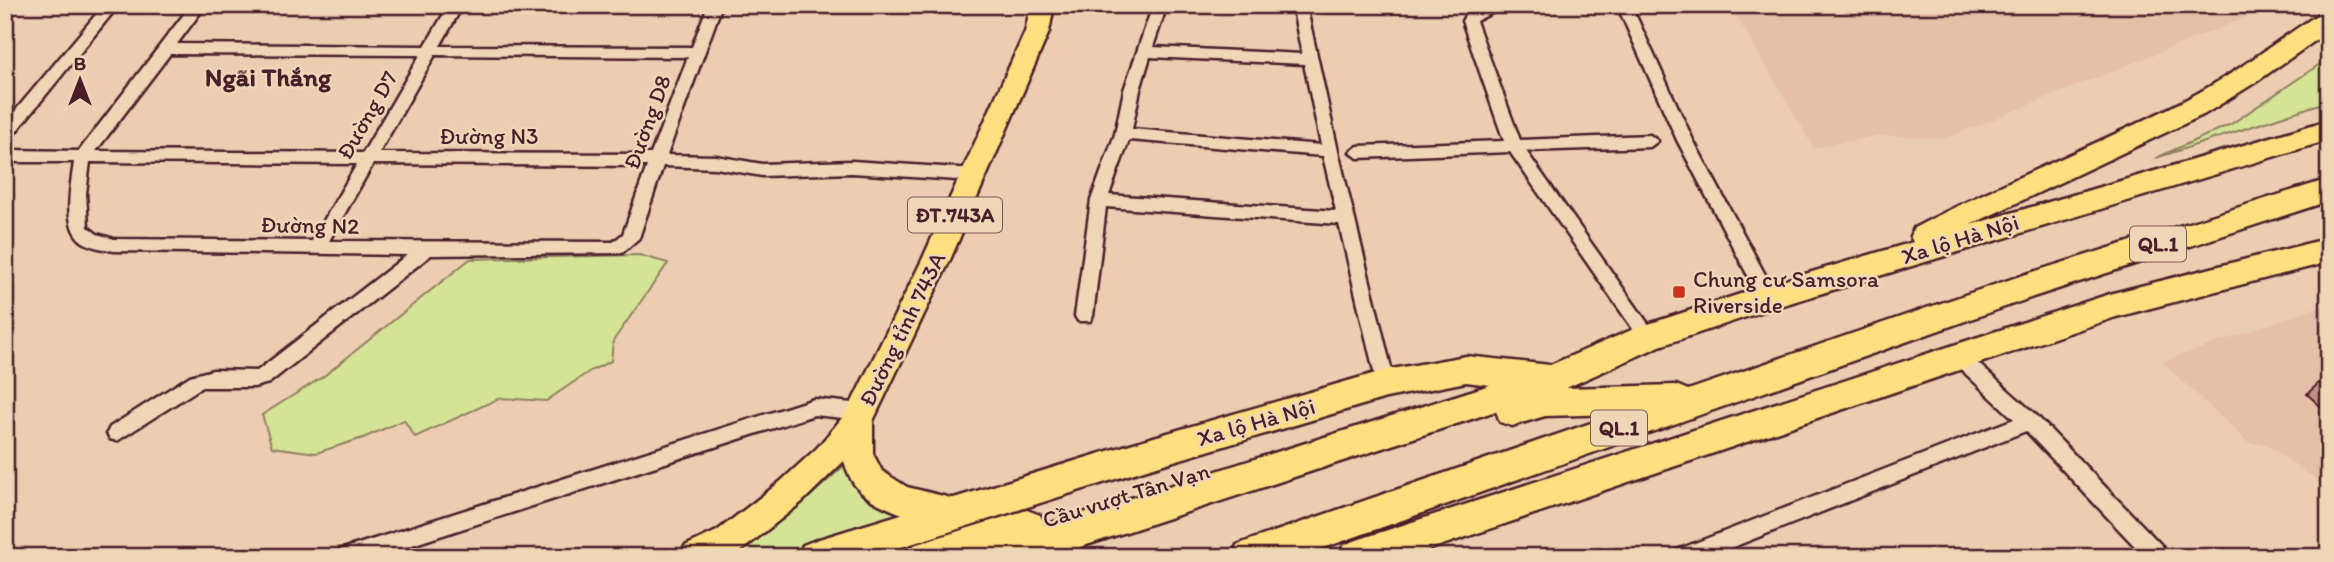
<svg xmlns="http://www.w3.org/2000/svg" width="2334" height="562" viewBox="0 0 2334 562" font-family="Itim,sans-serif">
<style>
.built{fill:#e5bfa7}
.green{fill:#d4e396;stroke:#8f8160;stroke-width:2}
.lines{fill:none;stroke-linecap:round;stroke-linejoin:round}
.street-casing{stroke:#4a1f2b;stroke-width:5}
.primary-casing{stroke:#4a1f2b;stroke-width:5}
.highway-casing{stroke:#4a1f2b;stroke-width:5}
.street{fill:#efd6b7;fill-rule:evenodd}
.primary{fill:#fedf80;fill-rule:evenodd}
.highway{fill:#fedf80;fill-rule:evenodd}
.wall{fill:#c09084;stroke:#4a1f2b;stroke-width:2}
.building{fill:#dfa799;stroke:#4a1f2b;stroke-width:2}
.poi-dot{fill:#c8321e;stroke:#efd6b7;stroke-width:2.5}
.labels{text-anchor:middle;stroke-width:5;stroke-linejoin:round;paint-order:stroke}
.shield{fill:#efd6b7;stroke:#7c5655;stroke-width:2}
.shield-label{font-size:21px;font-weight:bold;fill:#4a1f2b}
.street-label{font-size:23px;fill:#4a1f2b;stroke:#efd6b7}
.poi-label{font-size:23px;fill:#4a1f2b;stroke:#efd6b7;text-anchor:start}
.quarter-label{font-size:26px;font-weight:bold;fill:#4a1f2b;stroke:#efd6b7}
</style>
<rect width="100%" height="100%" fill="#eccdb1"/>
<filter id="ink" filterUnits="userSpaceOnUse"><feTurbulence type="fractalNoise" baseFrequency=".0143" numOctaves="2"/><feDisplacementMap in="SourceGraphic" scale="14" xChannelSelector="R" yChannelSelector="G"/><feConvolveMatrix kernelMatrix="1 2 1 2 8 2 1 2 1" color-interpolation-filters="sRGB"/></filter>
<g filter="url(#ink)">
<path class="built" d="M1730,5H2277L1944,139L1880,135L1814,148Z
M2329,303V488L2264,443H2249L2162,362Z"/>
<path class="green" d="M2329,58V101L2156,158L2231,124Z
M639,255L668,263L613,341L611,361L590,371L546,401L500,398L415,437L404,420L363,438L316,453L272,447L262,415L324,376L470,259Z
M847,463C853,499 875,505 906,517L776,557H728L804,502Z"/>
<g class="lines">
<g class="street-casing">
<path id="street" d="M104,5H119L11,138L5,139V123Z
M191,5H206L177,44L425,46L449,5H463L440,46L692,47L708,5H722L667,155L716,156L762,164L852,161L972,169L980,175L972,181L852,173L762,176L716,168L663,166L639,238L622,253L431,255L269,383L254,387H202L117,441L110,439L107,433L110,427L190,376L213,370L257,371L407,255L114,251C105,249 95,248 87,244C60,232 71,186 74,162H5V150L79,151ZM170,54L420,55L363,153L96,151ZM435,55L688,57L651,154L379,153ZM90,162L357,164L312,241L114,239L97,234L88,227L86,193ZM373,164L647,166L623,234L613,242L329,241Z
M1153,5H1167L1153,47L1302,54L1292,5H1306L1338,151L1395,384L1393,389L1386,392L1379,389L1377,384L1339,224L1106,207L1093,316L1090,321H1078L1075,316L1091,200L1115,134L1124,90ZM1150,57L1304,64L1321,145L1132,129L1140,90ZM1129,140L1323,156L1336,211L1109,195Z
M1486,5H1551L1544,10L1494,12L1476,21L1520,140L1650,135L1658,141L1650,147L1526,151L1654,332L1657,337L1654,342L1648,344L1642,342L1510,152L1358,158L1350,152L1358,146L1504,141L1462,21L1467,12Z
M1617,5H1631L1693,140L1777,297L1774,302H1762L1759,297L1677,140Z
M1958,349L1964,351L2036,415L2166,550L2169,557H2145L2026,431L1708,557H1674L1677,550L2014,419L1952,361L1949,356L1952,351Z
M814,399L862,404L869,406L871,412L869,418L862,420L814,415L375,557H336L339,550L346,548Z"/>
</g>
<g class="primary-casing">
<path id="primary" d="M1031,5H1054L1049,32L950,260L873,421V454L882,471L907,487L971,503L976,513L971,523C946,532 878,510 859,490C851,482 847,471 844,461L802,502L741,551L730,557H681L685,546L717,531L780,482L817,448L847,412L922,260L1025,32Z"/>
</g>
<g class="highway-casing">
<path id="highway" d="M2329,11V31L2256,82L2205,114L1970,225L2329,120V140L1773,308L1660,346L1566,388L1676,385L1688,390L2014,278L2329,179V201L2036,296L1298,557H1232L1237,545L1250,540L1617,414L1545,416L1512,426L1500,422L1496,411L1050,557H909L914,545L1027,510L1040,515L1045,525L1490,385L1466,382L1386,398L1147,469L870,557H798L803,545L816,540L1147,439L1386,370L1466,356L1550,365L1636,328L1768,285L1913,242L1910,236L1914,228C2003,181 2096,146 2185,100C2233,76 2275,42 2320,13Z
M2329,238V262L2116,317L1407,557H1339L1344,545L1357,540L2113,293Z"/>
</g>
<use href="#street" class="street"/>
<use href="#primary" class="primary"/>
<use href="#highway" class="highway"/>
</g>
<path class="wall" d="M2329,378V414L2307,394L2321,381Z"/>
<path class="building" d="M2329,378V388L2321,381Z"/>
</g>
<rect class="poi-dot" x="1672" y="285" width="14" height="14" rx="3.5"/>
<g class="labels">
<g class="shield">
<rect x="908" y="197.5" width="94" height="35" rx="5"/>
<rect x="2130" y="226.5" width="56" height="35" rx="5"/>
<rect x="1591" y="410.5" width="56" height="35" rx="5"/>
</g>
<g class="shield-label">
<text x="955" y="222">ĐT.743A</text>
<text x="2158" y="251">QL.1</text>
<text x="1619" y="435">QL.1</text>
</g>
<g class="street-label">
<text transform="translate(367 115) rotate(-60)" y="8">Đường D7</text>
<text transform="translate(647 122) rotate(-70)" y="8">Đường D8</text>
<text x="489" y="144">Đường N3</text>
<text transform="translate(310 225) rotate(1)" y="8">Đường N2</text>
<text transform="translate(1960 239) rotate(-17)" y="8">Xa lộ Hà Nội</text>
<text transform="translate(902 329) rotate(-64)" y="8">Đường tỉnh 743A</text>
<text transform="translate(1256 422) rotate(-16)" y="8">Xa lộ Hà Nội</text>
<text transform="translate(1126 495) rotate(-17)" y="8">Cầu vượt Tân Vạn</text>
</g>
<g class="poi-label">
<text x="1693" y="287">Chung cư Samsora<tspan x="1693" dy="26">Riverside</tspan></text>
</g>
<g class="quarter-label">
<text x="268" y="86">Ngãi Thắng</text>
</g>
</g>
<rect width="2334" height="562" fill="none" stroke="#efd6b7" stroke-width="28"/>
<rect x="14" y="14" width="2306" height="534" fill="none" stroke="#4a1f2b" stroke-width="2.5" filter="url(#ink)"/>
<g transform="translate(80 80)" stroke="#efd6b7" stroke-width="5" paint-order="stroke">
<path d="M0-5L12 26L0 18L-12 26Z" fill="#4a1f2b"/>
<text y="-10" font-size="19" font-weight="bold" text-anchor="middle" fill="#4a1f2b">B</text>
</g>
</svg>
